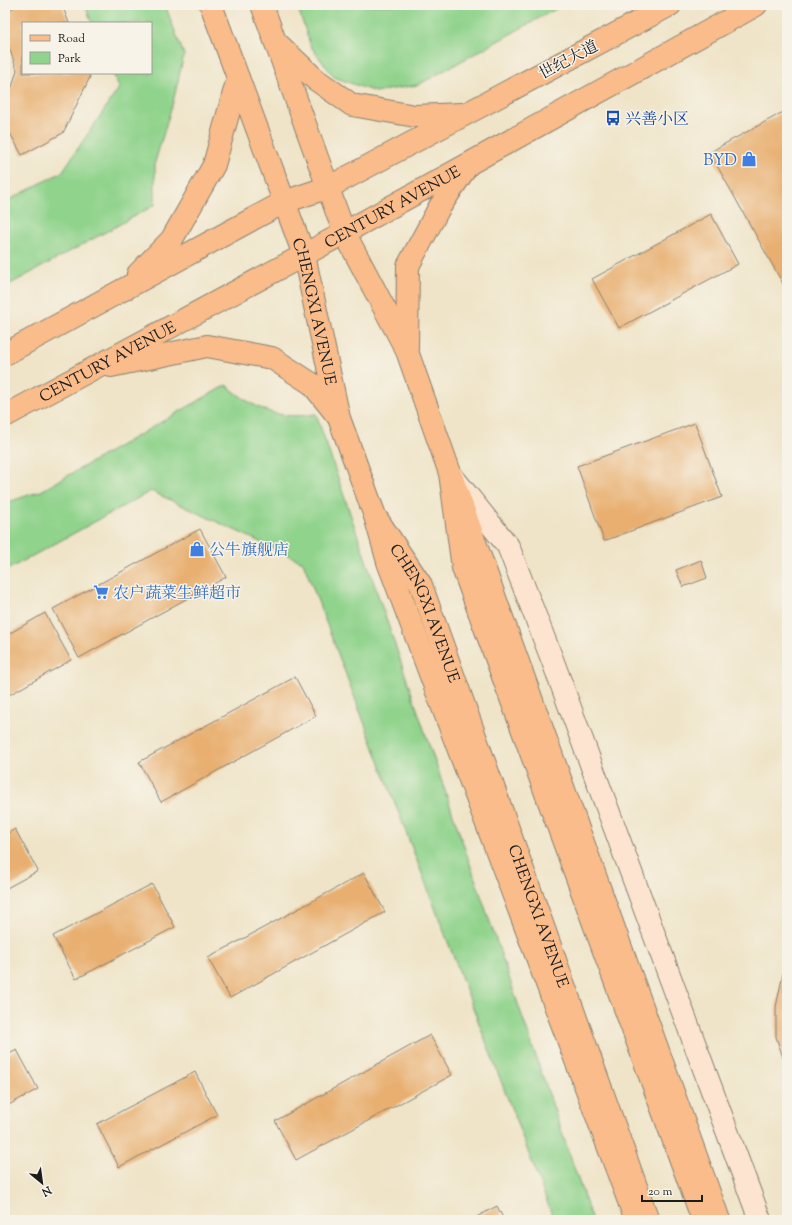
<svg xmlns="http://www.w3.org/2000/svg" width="792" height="1225" viewBox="0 0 792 1225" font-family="'Sorts Mill Goudy','Noto Serif SC',serif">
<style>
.green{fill:#90d38c;stroke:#567854}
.building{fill:#e8af70}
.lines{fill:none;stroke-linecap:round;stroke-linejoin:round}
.secondary-casing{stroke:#868072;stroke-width:24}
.primary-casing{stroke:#868072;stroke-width:24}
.trunk-casing{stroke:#868072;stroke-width:24}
.secondary{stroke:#fde4d0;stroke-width:22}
.primary{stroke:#f9bc8a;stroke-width:22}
.trunk{stroke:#f9bc8a;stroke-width:22}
.labels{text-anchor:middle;stroke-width:3;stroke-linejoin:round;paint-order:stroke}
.street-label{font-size:16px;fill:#1c1c1c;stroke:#f7f3e8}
.transit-label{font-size:16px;fill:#164399;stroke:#f7f3e8;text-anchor:start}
.shop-label{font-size:16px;fill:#366cbe;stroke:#f7f3e8;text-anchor:start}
</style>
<rect width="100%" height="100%" fill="#f7f3e8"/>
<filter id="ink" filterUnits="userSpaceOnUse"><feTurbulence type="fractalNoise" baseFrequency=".025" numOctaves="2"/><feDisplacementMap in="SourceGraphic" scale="8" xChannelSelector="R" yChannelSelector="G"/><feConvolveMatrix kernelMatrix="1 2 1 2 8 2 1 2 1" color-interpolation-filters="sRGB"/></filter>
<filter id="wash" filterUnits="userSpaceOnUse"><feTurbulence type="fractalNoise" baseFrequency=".012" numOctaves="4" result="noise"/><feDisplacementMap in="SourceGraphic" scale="16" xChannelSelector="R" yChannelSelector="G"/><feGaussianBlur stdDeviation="0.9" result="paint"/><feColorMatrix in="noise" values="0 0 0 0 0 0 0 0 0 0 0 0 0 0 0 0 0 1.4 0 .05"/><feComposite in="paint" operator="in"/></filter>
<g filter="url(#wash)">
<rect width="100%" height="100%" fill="#efe4c8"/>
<path class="green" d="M85,5H165L184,55L173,102L155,162V205L5,287V202L62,172L119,88L113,73H151V23H92Z
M297,5H563L418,85L375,92L334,77L311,47Z
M226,385C257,410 276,420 316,414L592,1220H554L303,562L151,491L5,571V503L41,491Z"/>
<g id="blocks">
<path class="building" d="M19,5H62L69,23H23V73H88L90,77L63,133L22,155L5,124V91L12,87L17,70L5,36V11Z
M787,110V291L710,153L717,148Z
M711,214L738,264L619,328L592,279Z
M695,423L722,497L604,541L577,466Z
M200,529L226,577L79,658L53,609Z
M701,560L707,578L683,587L676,570Z
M45,613L71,660L9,695L5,688V636Z
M295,677L316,716L161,802L139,762Z
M15,829L38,871L5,889V835Z
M364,873L385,912L230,998L208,958Z
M152,884L175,927L76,979L53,936Z
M786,959L787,961V1069L776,1037V1007Z
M430,1035L452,1075L296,1160L275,1121Z
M17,1050L38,1089L5,1107V1056Z
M195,1072L217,1115L119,1167L97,1124Z
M497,1206L504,1220H471Z"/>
</g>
</g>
<g filter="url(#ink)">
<use href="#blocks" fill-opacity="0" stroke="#868072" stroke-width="1"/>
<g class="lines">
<g class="secondary-casing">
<path id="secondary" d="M452,476L508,546L552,659L760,1220"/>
</g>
<g class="primary-casing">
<g id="primary">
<path id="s1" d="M211,5L304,255L339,418L375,516L421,585L648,1220"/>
<path d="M262,5L344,232L407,351L450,473L463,568L703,1220"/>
<path d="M278,44L315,79L352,105L415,116L461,114"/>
<path d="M138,274L172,239L214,165L238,78"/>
<path d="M407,349L408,266L439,208L467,166"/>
<path d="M5,354L284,202L329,187L670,5"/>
<path d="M111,366L207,346L272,358L312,384L336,414"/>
<path id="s2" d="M5,416L304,255L756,5"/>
</g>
</g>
<g class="trunk-casing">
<path id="trunk" d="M450,473L719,1220
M375,516L388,562L636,1220"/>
</g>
<use href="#secondary" class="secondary"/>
<use href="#primary" class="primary"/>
<use href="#trunk" class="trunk"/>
</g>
</g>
<defs>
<g id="bus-bare" transform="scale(1.2)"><path d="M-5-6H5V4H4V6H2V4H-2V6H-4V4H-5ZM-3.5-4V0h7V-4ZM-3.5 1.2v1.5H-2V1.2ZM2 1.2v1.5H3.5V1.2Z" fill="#1a4fb4" stroke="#f7f3e8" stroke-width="2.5" paint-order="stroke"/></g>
<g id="shop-bare" transform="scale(1.2)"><path d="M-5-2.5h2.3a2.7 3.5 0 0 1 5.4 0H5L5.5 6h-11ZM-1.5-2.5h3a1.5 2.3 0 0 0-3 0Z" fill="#3f7fe0" stroke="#f7f3e8" stroke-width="2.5" paint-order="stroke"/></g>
<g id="supermarket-bare" transform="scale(1.2)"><path d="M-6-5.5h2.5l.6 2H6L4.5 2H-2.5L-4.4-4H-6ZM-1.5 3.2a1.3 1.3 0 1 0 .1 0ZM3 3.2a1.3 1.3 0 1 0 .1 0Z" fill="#3f7fe0" stroke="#f7f3e8" stroke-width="2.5" paint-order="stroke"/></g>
</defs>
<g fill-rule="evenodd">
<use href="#bus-bare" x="613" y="118"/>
<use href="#shop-bare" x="749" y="159"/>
<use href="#shop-bare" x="197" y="549"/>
<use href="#supermarket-bare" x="101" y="592"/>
</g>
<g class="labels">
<g class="street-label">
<text transform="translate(568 59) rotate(-28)" y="6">世纪大道</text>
<text dy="6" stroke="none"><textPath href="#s2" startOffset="440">CENTURY AVENUE</textPath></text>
<text dy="6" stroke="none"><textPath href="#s1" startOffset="324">CHENGXI AVENUE</textPath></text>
<text dy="6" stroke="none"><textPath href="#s2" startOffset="116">CENTURY AVENUE</textPath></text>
<text dy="6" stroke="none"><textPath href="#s1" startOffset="648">CHENGXI AVENUE</textPath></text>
<text dy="6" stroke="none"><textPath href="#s1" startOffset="972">CHENGXI AVENUE</textPath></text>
</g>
<g class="transit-label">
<text x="625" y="124">兴善小区</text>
</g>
<g class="shop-label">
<text x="737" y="165" text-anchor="end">BYD</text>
<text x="209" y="555">公牛旗舰店</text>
<text x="113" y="598">农户蔬菜生鲜超市</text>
</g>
</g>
<rect width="792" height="1225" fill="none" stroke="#f7f3e8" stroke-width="20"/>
<rect x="22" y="22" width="130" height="52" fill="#f7f3e8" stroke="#9f9d96"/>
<rect x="30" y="35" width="20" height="6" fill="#f9bc8a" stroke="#9f9d96"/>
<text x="58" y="42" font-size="12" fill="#1c1c1c">Road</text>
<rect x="30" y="52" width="20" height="12" fill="#90d38c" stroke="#9f9d96"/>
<text x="58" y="62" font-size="12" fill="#1c1c1c">Park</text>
<g transform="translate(42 1183) rotate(151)" stroke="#f7f3e8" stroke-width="3" paint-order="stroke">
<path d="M0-3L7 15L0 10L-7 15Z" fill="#1c1c1c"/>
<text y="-6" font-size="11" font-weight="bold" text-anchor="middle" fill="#1c1c1c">N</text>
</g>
<path d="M642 1195v6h60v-6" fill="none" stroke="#1c1c1c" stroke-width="2"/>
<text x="648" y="1195" font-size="12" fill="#1c1c1c" stroke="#f7f3e8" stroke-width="3" paint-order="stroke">20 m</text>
</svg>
